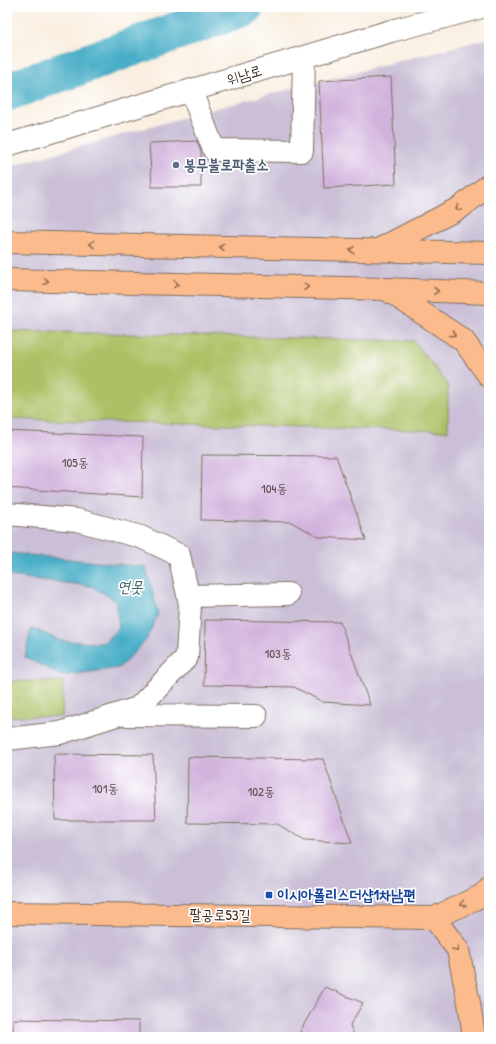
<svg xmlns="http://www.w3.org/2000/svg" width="496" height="1044" viewBox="0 0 496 1044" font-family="'Patrick Hand','Poor Story',sans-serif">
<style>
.industrial{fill:#cabfd6}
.green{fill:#acc165;stroke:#747642}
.water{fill:#48aec7;stroke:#426c72}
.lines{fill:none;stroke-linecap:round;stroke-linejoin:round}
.river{stroke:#48aec7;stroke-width:39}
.building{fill:#d1b2dd}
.minor-casing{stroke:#7e6f62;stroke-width:24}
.major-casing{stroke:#7e6f62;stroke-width:24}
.highway-casing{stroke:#7e6f62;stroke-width:24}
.minor{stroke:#fff;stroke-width:22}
.major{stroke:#fbbb8d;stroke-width:22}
.highway{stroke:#fbbb8d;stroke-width:22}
.oneway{stroke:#916b50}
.service-dot{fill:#5c6f8a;stroke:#fff;stroke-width:1.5}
.transit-dot{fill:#1a4fb4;stroke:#fff;stroke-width:1.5}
.labels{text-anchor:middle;stroke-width:3.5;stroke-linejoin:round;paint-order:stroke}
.number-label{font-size:13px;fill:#604c4e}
.street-label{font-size:15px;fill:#3b2a1e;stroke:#fff}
.service-label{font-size:15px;font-weight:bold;fill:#4e5e75;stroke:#fff;text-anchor:start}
.transit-label{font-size:15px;font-weight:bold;fill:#164399;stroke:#fff;text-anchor:start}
.water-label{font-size:16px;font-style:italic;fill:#405f62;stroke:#fff}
</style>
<rect width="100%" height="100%" fill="#fff"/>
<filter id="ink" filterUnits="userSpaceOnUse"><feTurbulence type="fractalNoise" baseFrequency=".025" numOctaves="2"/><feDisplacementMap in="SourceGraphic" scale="8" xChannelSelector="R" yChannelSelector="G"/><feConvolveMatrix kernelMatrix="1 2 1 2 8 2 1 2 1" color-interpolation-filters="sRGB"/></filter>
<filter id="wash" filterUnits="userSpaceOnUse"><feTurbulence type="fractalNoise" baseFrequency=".012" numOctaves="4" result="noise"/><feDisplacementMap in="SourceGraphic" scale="16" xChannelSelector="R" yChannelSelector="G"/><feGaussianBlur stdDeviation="0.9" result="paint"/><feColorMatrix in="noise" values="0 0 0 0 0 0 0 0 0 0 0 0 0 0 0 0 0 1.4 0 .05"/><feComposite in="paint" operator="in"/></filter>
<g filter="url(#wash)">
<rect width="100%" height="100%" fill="#f9eedf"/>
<path class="industrial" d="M489,38V1037H7V167L217,108Z"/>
<path class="green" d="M7,331L414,341L448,385V431L7,419Z
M7,681H63L62,717L7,716Z"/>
<path class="water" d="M10,553L146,567L158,614L146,640L119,668L62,676L25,657L31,628L61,641L103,643L119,628L116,601L91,586L9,576Z"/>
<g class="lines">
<path class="river" d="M7,92L244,7"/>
</g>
<g id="blocks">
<path class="building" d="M391,77L396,184L324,188L319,81Z
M197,141L201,152V187H152L149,143Z
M7,431L143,437L142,497L7,488Z
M202,455L336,456L366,540L319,537L291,522L201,520Z
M205,620L340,622L370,705L323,702L294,687L204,685Z
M54,754L153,755L156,820H55Z
M188,757L323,759L352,843L305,840L277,824L187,823Z
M325,987L363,1003L350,1025L355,1037H297Z
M13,1019L139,1021V1037H13Z"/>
</g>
</g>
<g filter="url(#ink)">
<use href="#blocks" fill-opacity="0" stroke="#7e6f62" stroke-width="1"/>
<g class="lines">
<g class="minor-casing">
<path id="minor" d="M191,91L214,150L302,151L304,57
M7,145L391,31L482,7
M7,514L77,520L141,537L179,555L190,604L187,657L138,708L60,733L7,739
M188,596L288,594
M124,715L256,716"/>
</g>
<g class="major-casing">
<path id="major" d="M7,913L434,918L483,895L489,888
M434,918L458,950L469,1003L474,1037"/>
</g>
<g class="highway-casing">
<path id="highway" d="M7,242L489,253
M378,250L461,207L489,185
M7,280L386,289L489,293
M386,289L463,340L489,376"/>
</g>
<use href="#minor" class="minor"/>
<use href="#major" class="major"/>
<use href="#highway" class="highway"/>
</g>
<defs><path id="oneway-chevron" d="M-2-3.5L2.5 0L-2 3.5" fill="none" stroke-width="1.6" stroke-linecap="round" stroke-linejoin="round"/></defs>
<g class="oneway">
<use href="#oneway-chevron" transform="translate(458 208) rotate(150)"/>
<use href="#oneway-chevron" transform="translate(92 244) rotate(-179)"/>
<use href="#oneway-chevron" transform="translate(222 247) rotate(-179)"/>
<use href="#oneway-chevron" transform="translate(352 250) rotate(-179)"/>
<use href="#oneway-chevron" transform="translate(46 281) rotate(1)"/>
<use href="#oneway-chevron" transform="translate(176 284) rotate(1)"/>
<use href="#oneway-chevron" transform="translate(306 287) rotate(1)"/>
<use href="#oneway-chevron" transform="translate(436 291) rotate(3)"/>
<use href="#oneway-chevron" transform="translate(453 334) rotate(34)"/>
<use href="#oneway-chevron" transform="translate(463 904) rotate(155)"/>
<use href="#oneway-chevron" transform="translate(456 949) rotate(63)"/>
</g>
</g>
<circle class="service-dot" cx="176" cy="165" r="4"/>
<rect class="transit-dot" x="265" y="891" width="8" height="8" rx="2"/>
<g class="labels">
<g class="number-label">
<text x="75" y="467">105동</text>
<text x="274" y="493">104동</text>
<text x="278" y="658">103동</text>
<text x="105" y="793">101동</text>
<text x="261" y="796">102동</text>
</g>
<g class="street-label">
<text transform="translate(244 75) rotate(-17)" y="5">위남로</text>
<text transform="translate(220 915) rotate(1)" y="5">팔공로53길</text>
</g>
<g class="service-label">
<text x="184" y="170">봉무불로파출소</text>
</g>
<g class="transit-label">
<text x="277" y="900">이시아폴리스더샵1차남편</text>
</g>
<g class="water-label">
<text x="130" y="592">연못</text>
</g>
</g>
<rect width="496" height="1044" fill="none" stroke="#fff" stroke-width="24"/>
</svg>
